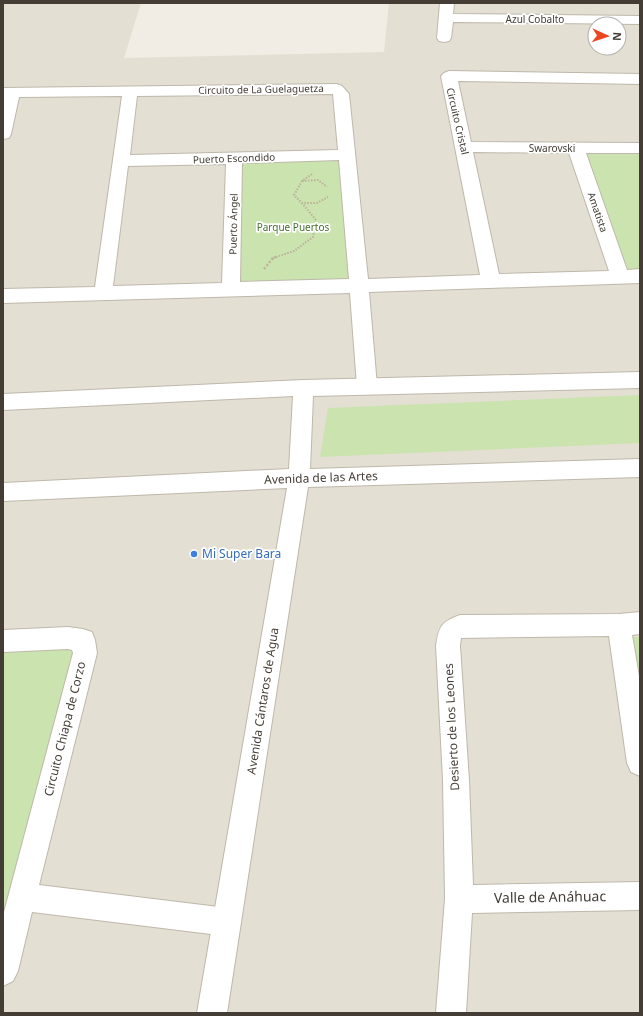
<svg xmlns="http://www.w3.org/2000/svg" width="643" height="1016" viewBox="0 0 643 1016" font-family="'Noto Sans',sans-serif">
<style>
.residential{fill:#e4dfd3;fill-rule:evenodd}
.green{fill:#cae3af}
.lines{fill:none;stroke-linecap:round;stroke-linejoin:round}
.minor-casing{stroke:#beb8ab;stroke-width:2}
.tertiary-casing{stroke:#beb8ab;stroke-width:2}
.path-far1{stroke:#bcb19a;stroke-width:2;stroke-dasharray:1.5 1.5;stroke-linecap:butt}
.path{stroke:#bcb19a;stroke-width:2.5;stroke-dasharray:2 2;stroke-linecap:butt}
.minor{fill:#fff;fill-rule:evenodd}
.tertiary{fill:#fff;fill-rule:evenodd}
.shop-dot{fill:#3f7fe0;stroke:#fff;stroke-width:1.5}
.labels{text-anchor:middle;stroke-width:3.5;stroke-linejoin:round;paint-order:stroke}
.far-street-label{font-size:10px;fill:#433d35;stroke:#fff}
.far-park-label{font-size:10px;fill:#44702c;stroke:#fff}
.street-label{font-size:12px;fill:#433d35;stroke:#fff}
.shop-label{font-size:12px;fill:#366cbe;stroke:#fff;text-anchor:start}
.near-street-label{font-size:14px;fill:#433d35;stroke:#fff}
</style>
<rect width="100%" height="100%" fill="#f1ede4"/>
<path class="residential" d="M3,3H141L124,58L384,52L389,3H640V1013H3ZM595,24H619V48H595Z"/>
<path class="green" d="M585,150H640V272L625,273Z
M342,158L356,285L234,288L236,161Z
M640,395V443L320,457L328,408Z
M630,637H640V702Z
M75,647L3,941V648Z"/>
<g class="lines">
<g class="minor-casing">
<path id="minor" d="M440,3H454L453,14L640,16V24L453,22L451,38L449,41L444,42L439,41L437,38Z
M449,71L640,74V84L458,81L471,142L640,143V153H586L627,270L640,269V283L369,292L377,386L374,392L367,394L360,392L357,386L350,293L3,303V289L95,287L122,96L19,97L11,134L9,138L3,139V88L337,84L342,86L349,94L368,279L480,275L441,76L444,73ZM333,94L338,150L130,155L137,96ZM473,152L569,153L609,271L499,274ZM339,160L349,279L240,282L242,163ZM226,164L222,283L113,286L128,166Z
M640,612V634L632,635L640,682V776L631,772L627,763L609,636L461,638L460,646L469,780L473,885L640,882V910L472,913L466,1013H436L445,899L443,780L436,646C439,626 441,622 460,615L619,614Z
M68,627L83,629L92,632L95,640L97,653L39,885L227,908L237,912L241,922L237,932L227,936L32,912L18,971L13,981L3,986V916L73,653L72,650L68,649L3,652V630Z"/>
</g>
<g class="tertiary-casing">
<path id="tertiary" d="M640,372V388L313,396L310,469L640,459V477L308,487L227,1013H197L287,488L3,501V483L289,469L293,396L3,410V394L303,380Z"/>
</g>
<path class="path-far1" d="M312,174L302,181L294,195L302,203H317L328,197
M302,181L318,180L327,187
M273,258L294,251L313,237L316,220L302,203"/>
<path class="path" d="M264,269L273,258L276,257"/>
<use href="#minor" class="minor"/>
<use href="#tertiary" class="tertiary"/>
</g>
<circle class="shop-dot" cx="194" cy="554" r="4"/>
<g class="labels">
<g class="far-street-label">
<text x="535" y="23">Azul Cobalto</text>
<text transform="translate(261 89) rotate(-1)" y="4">Circuito de La Guelaguetza</text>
<text transform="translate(458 121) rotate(77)" y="4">Circuito Cristal</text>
<text x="552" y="152">Swarovski</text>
<text transform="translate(234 158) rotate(-2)" y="4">Puerto Escondido</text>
<text transform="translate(598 212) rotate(71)" y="4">Amatista</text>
<text transform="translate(233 224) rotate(-89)" y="4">Puerto Ángel</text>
</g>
<g class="far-park-label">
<text x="293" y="231">Parque Puertos</text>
</g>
<g class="street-label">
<text transform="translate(321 478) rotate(-2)" y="4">Avenida de las Artes</text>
<text transform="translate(263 701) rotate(-81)" y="4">Avenida Cántaros de Agua</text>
<text transform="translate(452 727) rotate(-93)" y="4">Desierto de los Leones</text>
<text transform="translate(65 729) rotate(-76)" y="4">Circuito Chiapa de Corzo</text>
</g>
<g class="shop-label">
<text x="202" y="558">Mi Super Bara</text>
</g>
<g class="near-street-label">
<text transform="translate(550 897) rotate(-1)" y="5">Valle de Anáhuac</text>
</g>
</g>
<rect width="643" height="1016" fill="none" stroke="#433d35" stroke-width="8"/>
<g transform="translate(607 36) rotate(93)"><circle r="19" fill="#ffffff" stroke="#b4b1ae"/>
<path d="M0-3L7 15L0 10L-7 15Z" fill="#eb4521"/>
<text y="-6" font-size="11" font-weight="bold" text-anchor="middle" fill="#433d35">N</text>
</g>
</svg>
